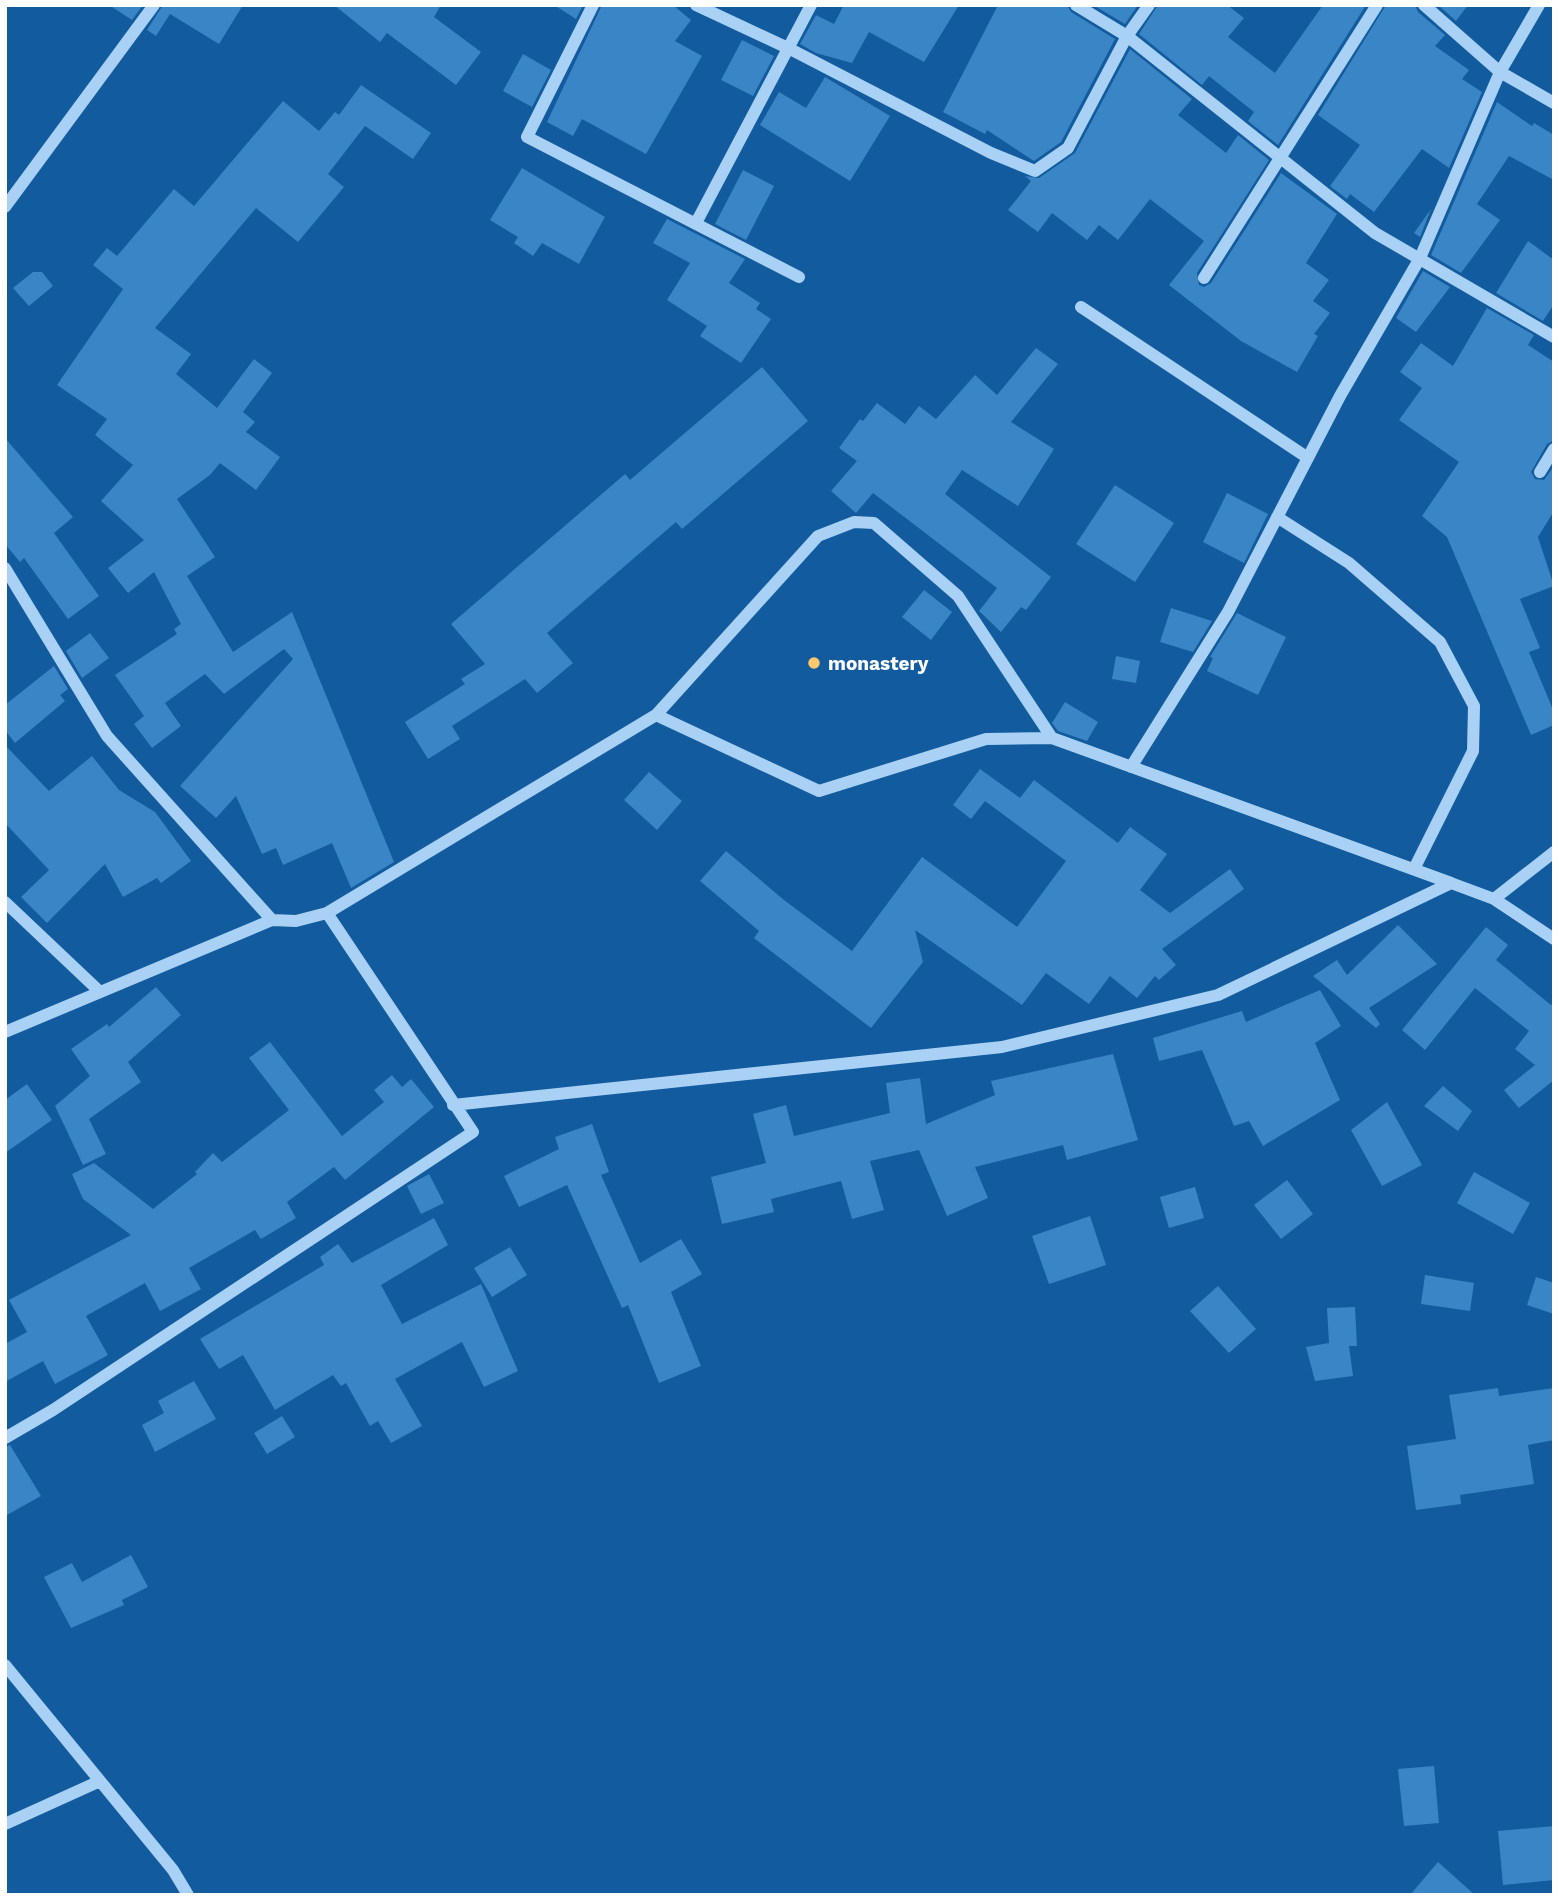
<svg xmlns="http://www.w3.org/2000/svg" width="1559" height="1900" viewBox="0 0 1559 1900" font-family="'Work Sans',sans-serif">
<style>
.building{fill:#3a85c5}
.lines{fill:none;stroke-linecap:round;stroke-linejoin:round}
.minor{stroke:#a8d1f5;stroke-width:12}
.poi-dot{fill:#ffc86c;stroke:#125b9e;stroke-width:2.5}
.labels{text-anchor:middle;stroke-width:7;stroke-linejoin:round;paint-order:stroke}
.poi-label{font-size:19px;font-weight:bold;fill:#fff;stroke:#125b9e;text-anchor:start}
</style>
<rect width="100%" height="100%" fill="#125b9e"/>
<path class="building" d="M109,5H143L132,20Z
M163,5H243L219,44L170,14L156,36L147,30Z
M334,5H441L434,17L481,52L456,85L387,33L380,42Z
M554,5H583L576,19Z
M602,5H673L691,20L675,41L702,56L646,154L582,119L573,136L547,122Z
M844,5H959L924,62L869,32L852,63L816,53L800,44L816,15L834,24Z
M998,5H1067L1071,12L1115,39L1061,142L1034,161L987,130L985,134L943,112Z
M1093,5H1138L1125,24Z
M1158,5H1227L1244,18L1228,37L1275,73L1323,5H1366L1278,145L1248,121L1254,112L1209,76L1202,85L1139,34Z
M1386,5H1415L1418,12L1445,35L1435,46L1469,70L1462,79L1482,92L1449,168L1422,149L1374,212L1350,194L1347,199L1330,186L1360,145L1318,115Z
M1438,5H1468L1456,21Z
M742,40L774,56L753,96L721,80Z
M1130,49L1192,99L1178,115L1226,153L1238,135L1269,160L1197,273L1199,285L1204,287L1211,283L1281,173L1337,214L1306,263L1329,280L1313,301L1330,313L1314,334L1318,336L1297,372L1241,341L1169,285L1204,241L1150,199L1118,240L1099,225L1087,240L1052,213L1038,232L1008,210L1031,181L1025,176L1039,178L1075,153Z
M523,54L551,70L532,107L503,91Z
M825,77L890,116L850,181L760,125L779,92L806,108Z
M361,85L431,133L413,159L365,126L328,174L344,187L298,242L256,208L155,328L191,354L176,374L217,408L254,359L272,373L243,412L255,422L246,432L280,457L256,490L220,463L210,475L177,499L215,557L187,576L233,652L292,612L394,862L351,888L332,843L283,865L276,848L262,854L236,796L216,818L180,786L293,659L284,649L224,694L205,674L165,703L181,726L152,748L134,724L144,716L115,675L177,634L174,629L181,624L154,572L128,593L108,568L144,540L101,501L133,465L95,435L107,419L57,385L123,289L93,265L107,248L117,256L174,189L194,206L283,101L319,131L335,112L339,115Z
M1497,102L1532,126L1534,123L1554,135V180L1509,156L1477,204L1500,220L1461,273L1431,255Z
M522,168L605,217L579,264L542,243L533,256L514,243L518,237L490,220Z
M743,170L774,186L746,240L715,224Z
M1431,209L1420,237L1414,233Z
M667,219L745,259L729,283L760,303L756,309L771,319L741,363L700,336L707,326L667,300L690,263L653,243Z
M1528,241L1554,260V304L1543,321L1496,293Z
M1423,271L1450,287L1416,332L1396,318Z
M33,272H42L53,286L29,306L13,288Z
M1487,308L1534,335L1528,345L1554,362V440L1547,444L1531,472L1535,479L1544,480L1554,466V511L1538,537L1554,586L1520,599L1540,648L1529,652L1554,712V725L1531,735L1447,537L1422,516L1459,462L1399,420L1422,388L1400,372L1421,343L1453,366Z
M1036,348L1058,364L1011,422L1054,449L1018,506L962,470L945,494L1051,577L1026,610L1021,607L1001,632L979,611L997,588L873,493L856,513L831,491L857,461L839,448L860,419L863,421L877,403L905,424L919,406L936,419L975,375L997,395Z
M762,367L808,421L682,529L676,522L547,633L573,663L537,693L525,679L452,726L460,739L428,759L405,722L465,684L461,679L485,664L451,624L625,474L630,480Z
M5,438L73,517L54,533L99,596L68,619L24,558L20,562L5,544Z
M1115,485L1174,523L1135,582L1076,544Z
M1227,493L1268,514L1244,563L1203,542Z
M924,590L952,612L931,640L902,617Z
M1171,608L1212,621L1193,652L1160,642Z
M1237,613L1286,637L1258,695L1207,671L1213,658L1210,657Z
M90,633L109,658L82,678L66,651Z
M1116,656L1140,661L1136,683L1112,679Z
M54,666L68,689L60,695L65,701L15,743L5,730V705Z
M1065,702L1098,722L1087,741L1058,731L1052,723Z
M5,745L49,791L92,756L119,790L155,812L191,861L161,883L157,878L123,897L105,864L47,923L21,897L49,870L5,823Z
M980,769L1020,798L1034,780L1118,843L1130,827L1167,854L1140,890L1170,913L1230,869L1244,889L1162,949L1176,965L1159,980L1155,976L1137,998L1110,976L1089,1004L1046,973L1022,1005L915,930L923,962L871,1028L754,938L759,931L700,881L726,851L784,900L852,951L922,857L1017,927L1066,861L985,801L971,819L953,805Z
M649,772L682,801L657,830L624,800Z
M1398,925L1437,964L1369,1008L1380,1024L1376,1028L1313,976L1337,960L1347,975Z
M1486,927L1508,945L1496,960L1551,1005L1554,1002V1080L1519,1108L1504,1090L1535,1065L1515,1049L1529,1031L1475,988L1425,1050L1402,1030Z
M156,987L181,1015L128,1062L141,1082L89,1119L106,1154L83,1165L55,1106L90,1076L71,1049L107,1024L109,1027Z
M1320,990L1341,1026L1315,1043L1340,1100L1263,1146L1249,1121L1234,1126L1202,1050L1159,1061L1153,1038L1242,1011L1246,1022Z
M270,1042L342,1136L384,1102L374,1090L392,1075L402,1087L411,1079L434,1107L345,1180L334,1167L287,1202L296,1218L261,1239L255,1230L189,1268L201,1289L160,1311L145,1283L86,1316L108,1355L55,1384L43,1361L5,1382V1344L27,1332L9,1300L131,1235L83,1199L72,1174L94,1163L153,1209L197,1174L195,1172L213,1153L222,1162L289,1110L249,1058Z
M1113,1054L1138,1140L1067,1160L1063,1145L975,1167L988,1198L947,1216L919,1150L870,1161L884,1210L852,1219L841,1181L771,1199L774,1212L722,1224L711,1177L766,1163L753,1114L786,1105L794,1136L890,1113L886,1083L920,1078L926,1124L995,1095L991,1081Z
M27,1084L52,1120L5,1153V1100Z
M1443,1086L1472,1111L1458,1131L1424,1106Z
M1387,1102L1422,1165L1382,1186L1351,1130Z
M592,1124L609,1172L601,1175L640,1263L681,1239L702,1274L671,1292L701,1366L659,1383L628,1305L622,1308L567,1185L519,1207L504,1176L559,1149L555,1137Z
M1474,1172L1530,1203L1513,1234L1457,1203Z
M429,1174L444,1203L421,1214L407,1186Z
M1287,1180L1313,1214L1281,1239L1254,1205Z
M1195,1187L1204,1218L1169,1228L1160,1197Z
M1090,1216L1106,1265L1049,1284L1032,1236Z
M434,1218L448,1245L381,1285L402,1324L481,1284L518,1371L484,1387L462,1342L395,1379L422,1426L391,1443L378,1421L370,1426L346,1383L341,1386L333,1375L275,1410L243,1355L219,1369L200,1339L324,1265L320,1257L338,1244L352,1263Z
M510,1247L527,1275L492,1297L474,1268Z
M1425,1275L1474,1283L1470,1311L1421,1304Z
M1536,1277L1554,1283V1314L1527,1305Z
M1218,1286L1256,1329L1229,1353L1190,1311Z
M1355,1307L1357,1346H1349L1353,1376L1315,1381L1306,1347L1329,1343L1327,1308Z
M194,1381L216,1419L155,1452L142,1425L164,1413L158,1401Z
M1498,1388L1499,1396L1554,1388V1440L1528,1445L1534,1484L1460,1495L1461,1504L1416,1510L1407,1446L1456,1439L1449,1395Z
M282,1416L295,1437L267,1454L254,1433Z
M10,1445L41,1496L5,1516V1447Z
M131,1555L148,1587L122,1600L124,1605L71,1628L44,1577L72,1563L82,1582Z
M1434,1766L1439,1823L1404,1826L1398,1769Z
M1554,1826V1880L1503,1885L1498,1831Z
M1438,1862L1475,1895H1410Z"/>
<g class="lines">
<path class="minor" d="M593,5L527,137L799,277
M696,5L790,49L991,153L1035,171L1068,148L1127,36L1149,5
M1076,5L1127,36L1375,233L1554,337
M1424,5L1500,72L1554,103
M5,207L154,5
M696,223L811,5
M1204,278L1377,5
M1081,307L1308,458
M1540,472L1554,449
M1277,517L1349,563L1440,642L1474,706L1473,751L1414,869
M5,568L107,736L272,920
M656,715L818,536L854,522L874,523L958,596L1052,738
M1131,767L1228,612L1340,396L1420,258L1500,72L1539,5
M1494,899L1554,852
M5,902L98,990
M327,913L656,715L819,791L986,739L1052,738L1451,883
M5,1032L272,920L296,921L327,913L473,1132L53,1410L5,1438
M453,1105L1002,1047L1218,995L1451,883L1494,899L1554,939
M5,1665L173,1870L188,1895
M5,1824L100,1781"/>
</g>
<circle class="poi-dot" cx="814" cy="663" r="7"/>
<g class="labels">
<g class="poi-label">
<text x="828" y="670">monastery</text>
</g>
</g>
<rect width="1559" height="1900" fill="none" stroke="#ffffff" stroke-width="14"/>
</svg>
